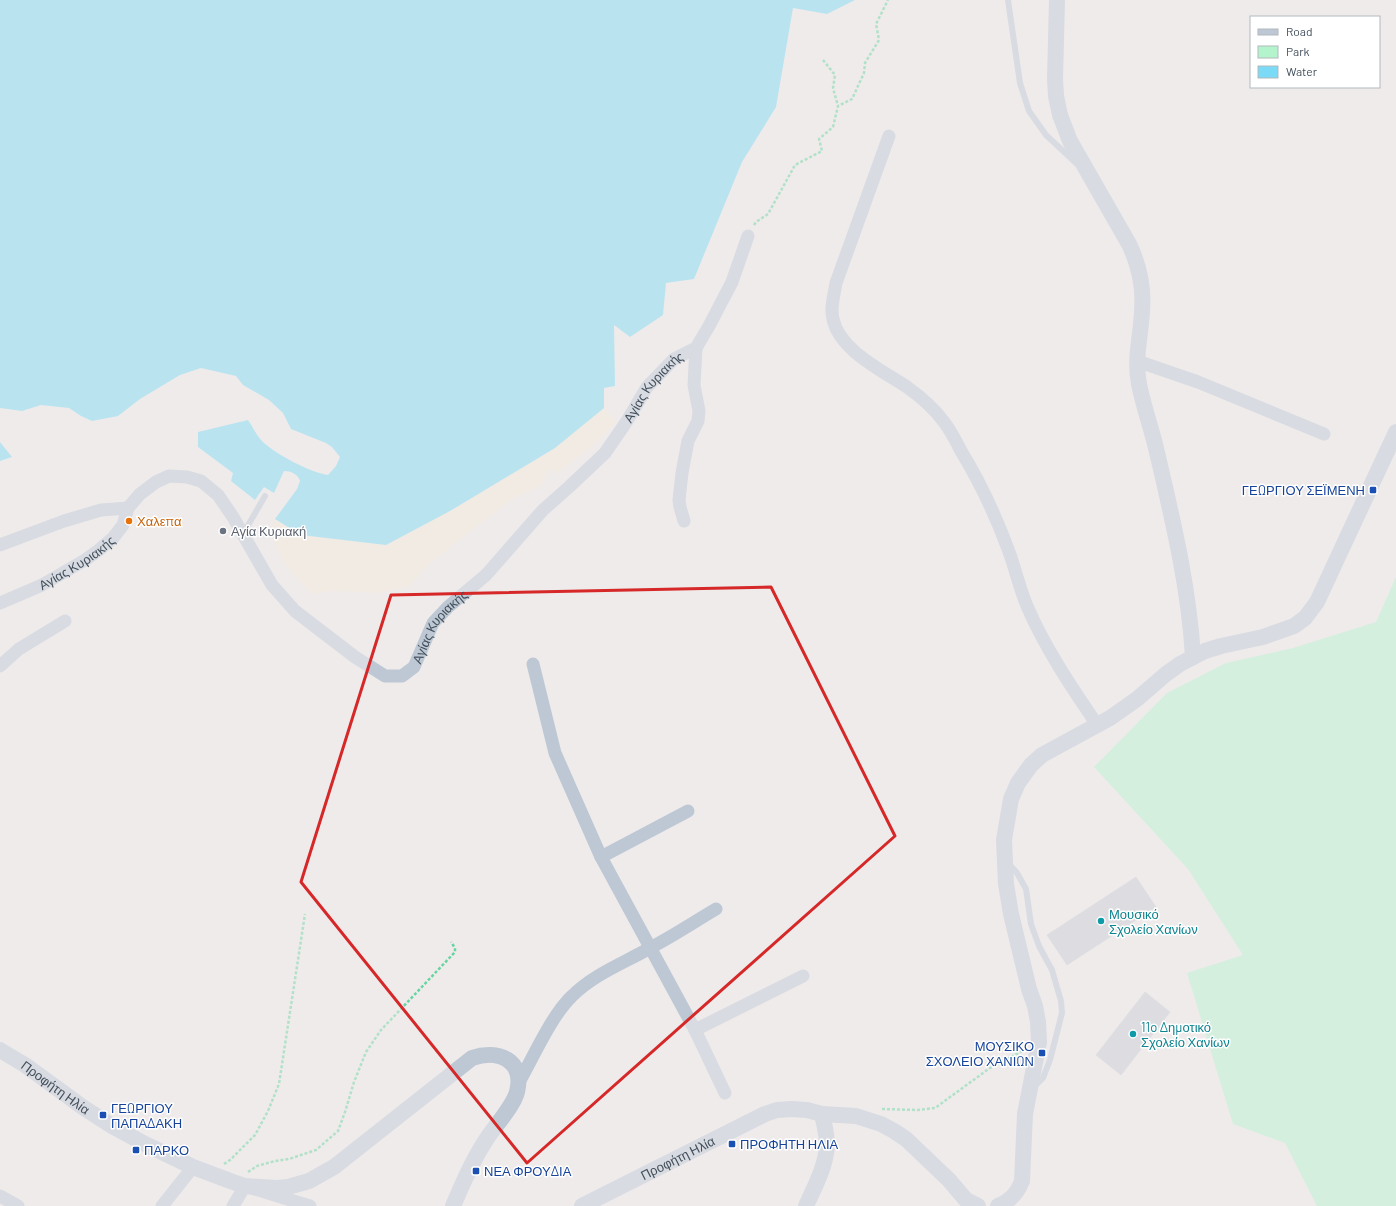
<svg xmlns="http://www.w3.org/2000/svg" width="1396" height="1206" viewBox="0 0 1396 1206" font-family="Barlow,sans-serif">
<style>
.green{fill:#b3f4cd}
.sand{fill:#f3ebd9}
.water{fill:#7bdaf6}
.building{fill:#c7cad3;stroke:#cfd2d9}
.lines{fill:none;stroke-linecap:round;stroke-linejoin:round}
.path{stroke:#67d5a1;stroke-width:2.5;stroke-dasharray:3 2;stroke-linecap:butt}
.service{stroke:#bdc8d4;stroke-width:6}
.minor{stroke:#bdc8d4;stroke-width:13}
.tertiary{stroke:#bdc8d4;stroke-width:16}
.marked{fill:none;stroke:#d62828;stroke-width:3;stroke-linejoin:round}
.transit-dot{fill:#1a4fb4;stroke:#fff;stroke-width:1.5}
.food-dot{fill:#e8710a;stroke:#fff;stroke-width:1.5}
.worship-dot{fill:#6b7280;stroke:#fff;stroke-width:1.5}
.culture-dot{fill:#0f9aa8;stroke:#fff;stroke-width:1.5}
.labels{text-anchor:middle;stroke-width:3;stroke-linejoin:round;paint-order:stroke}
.street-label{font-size:13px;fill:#424f5b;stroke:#fff}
.transit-label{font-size:13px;fill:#164399;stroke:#fff;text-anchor:start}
.food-label{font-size:13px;fill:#c56008;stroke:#fff;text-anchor:start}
.worship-label{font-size:13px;fill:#5b616d;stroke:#fff;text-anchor:start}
.culture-label{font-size:13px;fill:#0d838f;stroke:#fff;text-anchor:start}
</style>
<rect width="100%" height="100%" fill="#efebeb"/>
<path class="green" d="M1396,577V1206H1317L1285,1143L1233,1124L1187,973L1243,955L1188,869L1094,767L1167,693L1226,663L1293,648L1376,622Z"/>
<path class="sand" d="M604,408L616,422L592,447L556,474L554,469L547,474L542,485L513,499L472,530L429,564L409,587L379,593L332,591L312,594L284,564L269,530L275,519L301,535L386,545L450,511L555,448Z"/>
<path class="water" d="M0,0H855L827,14L793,8L776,107L742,162L694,279L666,283L663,315L630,337L614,325L615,386L604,388V408L555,448L450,511L386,545L301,535L275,519L297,489L300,481C298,474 291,471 284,471L274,493L264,487L255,500L231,481L233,473L198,447V432L248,420C253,427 257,437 264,443C278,455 309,472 328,475L336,466L340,457L332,447L326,443L291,429L283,413L269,400L243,385L236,376L201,368L180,375L140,399L118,416L92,421L81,416L69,408L41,405L22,411L0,408Z
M0,442L12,457L0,461Z"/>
<path class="building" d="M1136,877L1156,907L1067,965L1047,935Z
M1145,992L1170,1012L1121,1075L1096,1055Z"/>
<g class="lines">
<path class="path" d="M823,60L835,75L833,88L838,106
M754,225L756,222L768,214L795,165L822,151L819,139L833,127L838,106L852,99L864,73L865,63L879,40L876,24L888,0
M882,1109L918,1110L935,1108L990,1068L1024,1050
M224,1164L230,1160L255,1135L268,1111L279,1084L305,914
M248,1172L257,1166L275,1161L289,1159L316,1150L338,1131L345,1112L354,1082L366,1052L381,1030L455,952V948L451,942"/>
<path class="service" d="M1008,0L1020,83L1029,111L1046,135L1076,163
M243,534L265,496
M1009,864L1017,873L1026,889L1031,924L1039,946L1052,970L1061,1001L1062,1013L1050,1060L1043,1078L1034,1087"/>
<g class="minor">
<path d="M889,136L836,283C834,296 830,307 833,319C839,350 883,371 907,387C921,397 934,408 944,422C951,431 956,441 961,451C980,482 995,514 1008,549C1015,567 1019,587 1027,606C1045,648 1072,688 1098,726"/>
<path d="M1137,361L1198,382L1324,434"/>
<path d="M684,521L680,507L679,500L682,473L688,441L698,421L699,411L694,385L696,348"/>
<path d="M0,545L64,521L101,510L128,508"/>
<path id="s1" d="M0,603L42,585L85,560L99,550L113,538L123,525L128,508L140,494L156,482L169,476L187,477L201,481L218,495L233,517L272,585L295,611L355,657L385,676H402L414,667L433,623L448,607L486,575L543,510L569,487L605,453L627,421L647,387L674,359L696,348L709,326L732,282L748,236"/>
<path d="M533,664L555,753L601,857L695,1030L725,1093"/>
<path d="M0,666L19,649L65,621"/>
<path d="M601,857L688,811"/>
<path d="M695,1030L803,976"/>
<path d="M518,1084C533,1058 551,1016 572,996C594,974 624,963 650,948C673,936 694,922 716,909"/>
<path d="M0,1196L18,1206"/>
<path d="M162,1206L193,1167"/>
<path d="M233,1206L245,1186L310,1206"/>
</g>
<g class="tertiary">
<path d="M1057,0L1055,79L1056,96L1060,115L1070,141L1129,244C1139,265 1144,288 1142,311C1141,336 1134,358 1139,384C1143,405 1151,427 1156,448C1172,517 1189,586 1193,657"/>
<path id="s2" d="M0,1050L25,1065L84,1108L112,1126L145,1144L193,1167L233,1182L245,1186L277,1188L288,1187L309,1181L334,1167L472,1058C498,1049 525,1060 517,1092C513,1107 494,1127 486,1140C472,1161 463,1183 453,1206"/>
<path id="s3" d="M582,1206L765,1114L777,1110L791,1109L807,1110L822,1114L856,1116L881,1124L894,1131L906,1139L949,1180L966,1200L978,1206"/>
<path d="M806,1206C815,1186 826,1166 827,1145C827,1134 824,1124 822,1114"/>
<path d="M998,1206C1010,1201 1017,1194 1022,1181L1025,1114L1039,1042L1038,1022L1035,1006L1029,989L1011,914L1006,884L1004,840L1011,799L1018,783L1031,765L1042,755L1110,718L1137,699L1166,674L1180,664L1205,651L1221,646L1263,637L1294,626L1305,618L1317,602L1396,432"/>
</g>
</g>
<path d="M0 0H1396V1206H0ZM771,587L895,836L527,1163L301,882L391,595Z" fill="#efebeb" fill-opacity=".55" fill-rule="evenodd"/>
<path class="marked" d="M771,587L895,836L527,1163L301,882L391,595Z"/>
<g class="transit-dot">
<rect x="1369" y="486" width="8" height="8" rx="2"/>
<rect x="1038" y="1049" width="8" height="8" rx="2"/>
<rect x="99" y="1111" width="8" height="8" rx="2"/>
<rect x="728" y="1140" width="8" height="8" rx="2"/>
<rect x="132" y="1146" width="8" height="8" rx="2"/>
<rect x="472" y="1167" width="8" height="8" rx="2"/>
</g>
<circle class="food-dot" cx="129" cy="521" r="4"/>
<circle class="worship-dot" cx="223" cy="531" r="4"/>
<g class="culture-dot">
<circle cx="1101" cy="921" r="4"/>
<circle cx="1133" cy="1034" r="4"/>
</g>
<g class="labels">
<g class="street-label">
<text dy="5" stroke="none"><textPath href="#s1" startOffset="928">Αγίας Κυριακής</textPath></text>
<text dy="5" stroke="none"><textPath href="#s1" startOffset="87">Αγίας Κυριακής</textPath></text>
<text dy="5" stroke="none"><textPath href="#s1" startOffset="604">Αγίας Κυριακής</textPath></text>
<text dy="5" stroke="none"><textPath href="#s2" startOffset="67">Προφήτη Ηλία</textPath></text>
<text dy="5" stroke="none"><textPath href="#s3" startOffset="107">Προφήτη Ηλία</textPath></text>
</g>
<g class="transit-label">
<text x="1365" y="495" text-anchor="end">ΓΕΩΡΓΙΟΥ ΣΕΪΜΕΝΗ</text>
<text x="1034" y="1051" text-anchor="end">ΜΟΥΣΙΚΟ<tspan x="1034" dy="15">ΣΧΟΛΕΙΟ ΧΑΝΙΩΝ</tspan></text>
<text x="111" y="1113">ΓΕΩΡΓΙΟΥ<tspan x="111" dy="15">ΠΑΠΑΔΑΚΗ</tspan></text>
<text x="740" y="1149">ΠΡΟΦΗΤΗ ΗΛΙΑ</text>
<text x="144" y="1155">ΠΑΡΚΟ</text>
<text x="484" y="1176">ΝΕΑ ΦΡΟΥΔΙΑ</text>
</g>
<g class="food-label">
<text x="137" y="526">Χαλεπα</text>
</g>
<g class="worship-label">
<text x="231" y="536">Αγία Κυριακή</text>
</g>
<g class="culture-label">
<text x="1109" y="919">Μουσικό<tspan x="1109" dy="15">Σχολείο Χανίων</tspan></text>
<text x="1141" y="1032">11o Δημοτικό<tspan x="1141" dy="15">Σχολείο Χανίων</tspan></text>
</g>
</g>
<rect x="1250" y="16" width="130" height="72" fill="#ffffff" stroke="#b3b9bd"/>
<rect x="1258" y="29" width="20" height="6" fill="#bdc8d4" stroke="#b3b9bd"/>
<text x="1286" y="36" font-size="12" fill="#424f5b">Road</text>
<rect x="1258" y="46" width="20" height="12" fill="#b3f4cd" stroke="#b3b9bd"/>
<text x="1286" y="56" font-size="12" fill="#424f5b">Park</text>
<rect x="1258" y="66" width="20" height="12" fill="#7bdaf6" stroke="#b3b9bd"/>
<text x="1286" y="76" font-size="12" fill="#424f5b">Water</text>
</svg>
